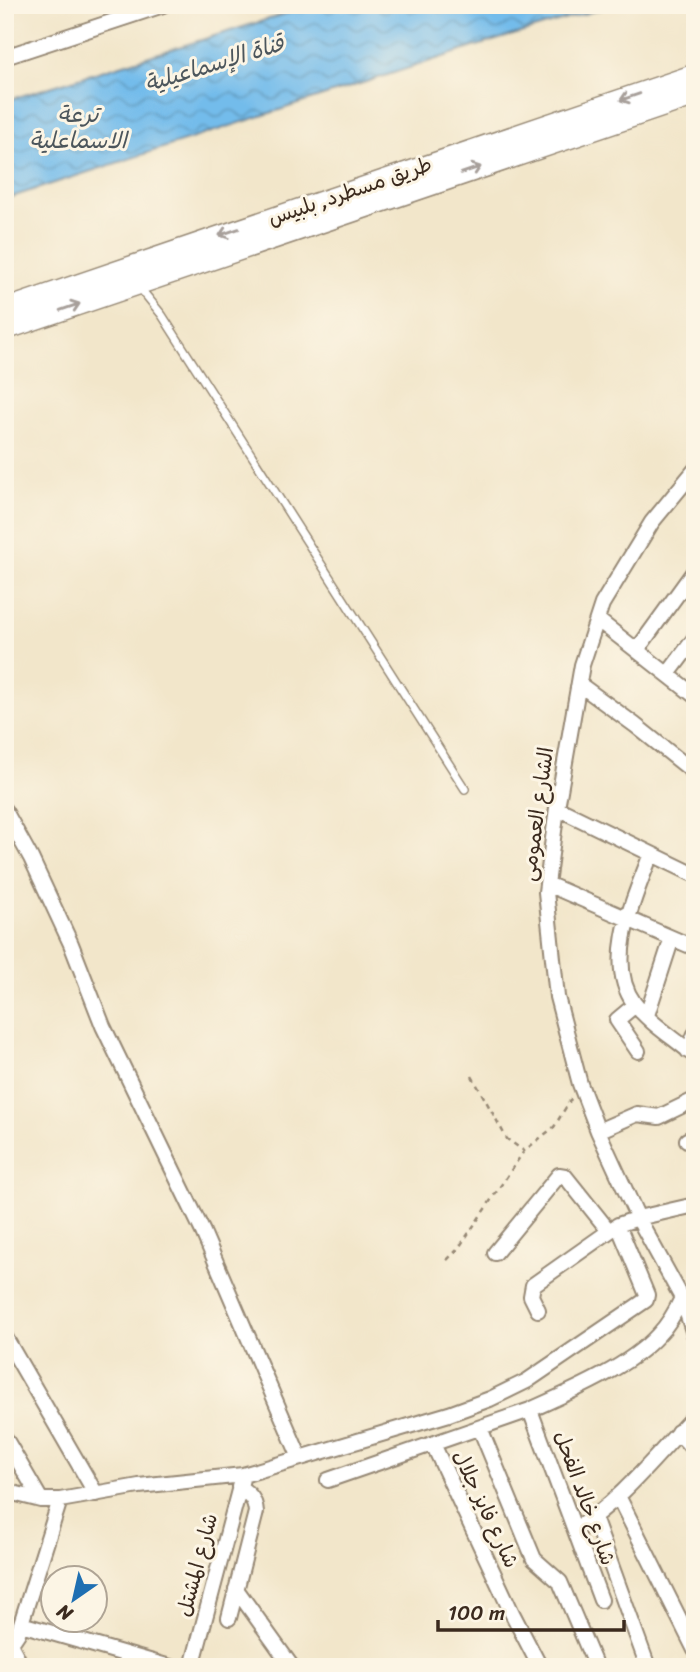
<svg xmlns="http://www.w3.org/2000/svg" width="700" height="1672" viewBox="0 0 700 1672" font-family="Sriracha,'Playpen Sans Arabic',sans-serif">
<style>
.water{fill:url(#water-waves);stroke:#577384;stroke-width:2}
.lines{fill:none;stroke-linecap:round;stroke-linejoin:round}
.service-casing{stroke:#968874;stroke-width:10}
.minor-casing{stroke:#968874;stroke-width:18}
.primary-casing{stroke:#968874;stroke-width:24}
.path{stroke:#968874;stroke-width:2.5;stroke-dasharray:5 5;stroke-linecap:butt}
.service{stroke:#fff;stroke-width:7}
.minor{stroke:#fff;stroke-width:14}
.primary{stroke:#fff;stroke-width:21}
.oneway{stroke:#a79f9a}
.labels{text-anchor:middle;stroke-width:6;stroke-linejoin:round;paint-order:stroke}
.street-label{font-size:21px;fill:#3b2a1e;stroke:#fcf5e5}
.water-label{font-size:23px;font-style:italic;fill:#4c565c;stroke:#fcf5e5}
</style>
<defs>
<pattern id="water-waves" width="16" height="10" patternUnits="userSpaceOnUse" patternTransform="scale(1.75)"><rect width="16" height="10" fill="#73bceb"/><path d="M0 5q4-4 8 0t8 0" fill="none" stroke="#6099be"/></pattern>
</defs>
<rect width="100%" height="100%" fill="#fcf5e5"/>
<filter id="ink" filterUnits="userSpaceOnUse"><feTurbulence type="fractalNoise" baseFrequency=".0143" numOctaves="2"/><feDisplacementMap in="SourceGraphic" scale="14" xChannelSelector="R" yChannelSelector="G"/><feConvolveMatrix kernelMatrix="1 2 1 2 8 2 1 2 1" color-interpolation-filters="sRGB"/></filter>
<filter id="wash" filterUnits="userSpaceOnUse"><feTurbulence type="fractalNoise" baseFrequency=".00686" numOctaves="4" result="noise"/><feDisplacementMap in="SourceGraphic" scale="28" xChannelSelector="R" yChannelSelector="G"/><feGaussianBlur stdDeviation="1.57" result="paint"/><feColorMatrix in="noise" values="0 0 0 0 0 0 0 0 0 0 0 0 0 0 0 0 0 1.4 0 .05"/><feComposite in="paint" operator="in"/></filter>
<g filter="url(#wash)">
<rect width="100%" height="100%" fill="#f2e6ca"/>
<path class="water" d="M314,5H614L486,43L5,199V101Z"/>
</g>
<g filter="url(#ink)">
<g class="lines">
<g class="service-casing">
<path id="service" d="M140,288L162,315L465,789"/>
</g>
<g class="minor-casing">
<path id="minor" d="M5,57L163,5
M695,470L652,522L602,604L582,665L557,808L546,892L557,997L580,1084L598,1131L638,1218L682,1298L695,1337
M598,620L695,696
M637,650L695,570
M668,674L695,638
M579,684L635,725L695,773
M557,808L695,875
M5,811L31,858L71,944L103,1026L203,1232L300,1458
M651,854C635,896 604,962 634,1003C650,1024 676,1039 695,1056
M547,884L695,948
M635,1005L617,1020L638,1051
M647,1015L672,938
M688,1051L695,1034
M598,1131L637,1114L659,1117L694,1100
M687,1140L695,1137
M495,1253L559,1175L565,1176L609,1231
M538,1310L531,1296L533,1285L618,1225L638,1218L695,1205
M5,1337L96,1494
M530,1410L601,1600
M480,1428L534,1559L560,1582L596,1667
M678,1432L695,1451
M5,1438L41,1500
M433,1444L512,1613L540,1667
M328,1480L530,1410C570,1392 629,1367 658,1335C669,1324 676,1311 682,1298
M5,1491L41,1500H60L139,1486L243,1475L449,1414L490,1399L527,1381L646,1300L647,1295L618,1225
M618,1496L695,1650
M594,1518L648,1667
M575,1529C622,1501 657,1454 695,1415
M236,1589L292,1667
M229,1618L256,1512C255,1499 250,1494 239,1487
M21,1624L170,1667
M5,1641L14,1639L18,1633L60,1500
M9,1642L17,1657L18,1667
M192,1667L243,1475"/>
</g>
<g class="primary-casing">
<path id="primary" d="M5,310L695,75
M5,329L695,95"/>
</g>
<path class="path" d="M472,1076L507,1139L524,1151
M447,1260L458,1249L524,1151L554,1127L571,1099"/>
<use href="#service" class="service"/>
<use href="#minor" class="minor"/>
<use href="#primary" class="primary"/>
</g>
<defs><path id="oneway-shaft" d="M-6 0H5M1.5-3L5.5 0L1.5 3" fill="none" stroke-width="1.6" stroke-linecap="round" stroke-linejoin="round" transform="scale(1.75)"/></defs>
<g class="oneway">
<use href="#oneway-shaft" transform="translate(630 97) rotate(161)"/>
<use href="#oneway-shaft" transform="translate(471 170) rotate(-19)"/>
<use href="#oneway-shaft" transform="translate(229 232) rotate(161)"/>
<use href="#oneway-shaft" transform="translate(70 307) rotate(-19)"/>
</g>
</g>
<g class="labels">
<g class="street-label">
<text transform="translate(350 191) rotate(-19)" y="7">طريق مسطرد, بلبيس</text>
<text transform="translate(537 814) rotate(-82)" y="7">الشارع العمومى</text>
<text transform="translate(585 1498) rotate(70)" y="7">شارع خالد الفحل</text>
<text transform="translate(486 1509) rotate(65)" y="7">شارع فايز جلال</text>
<text transform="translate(197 1565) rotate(-75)" y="7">شارع المشتل</text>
</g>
<g class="water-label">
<text transform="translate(214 63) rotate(-17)" y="8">قناة الإسماعيلية</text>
<text x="78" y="122">ترعة<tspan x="78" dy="26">الاسماعلية</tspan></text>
</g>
</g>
<rect width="700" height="1672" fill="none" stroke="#fcf5e5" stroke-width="28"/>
<g transform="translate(74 1599) rotate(214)"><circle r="33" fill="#fcf5e5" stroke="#afa495" stroke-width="2"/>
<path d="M0-5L12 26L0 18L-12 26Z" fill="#1f6fb2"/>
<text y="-10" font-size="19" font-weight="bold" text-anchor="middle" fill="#3b2a1e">N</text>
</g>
<path d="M438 1620v10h186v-10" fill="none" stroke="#3b2a1e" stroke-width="3.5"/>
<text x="448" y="1620" font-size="21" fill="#3b2a1e" stroke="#fcf5e5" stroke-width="5" paint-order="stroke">100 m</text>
</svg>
